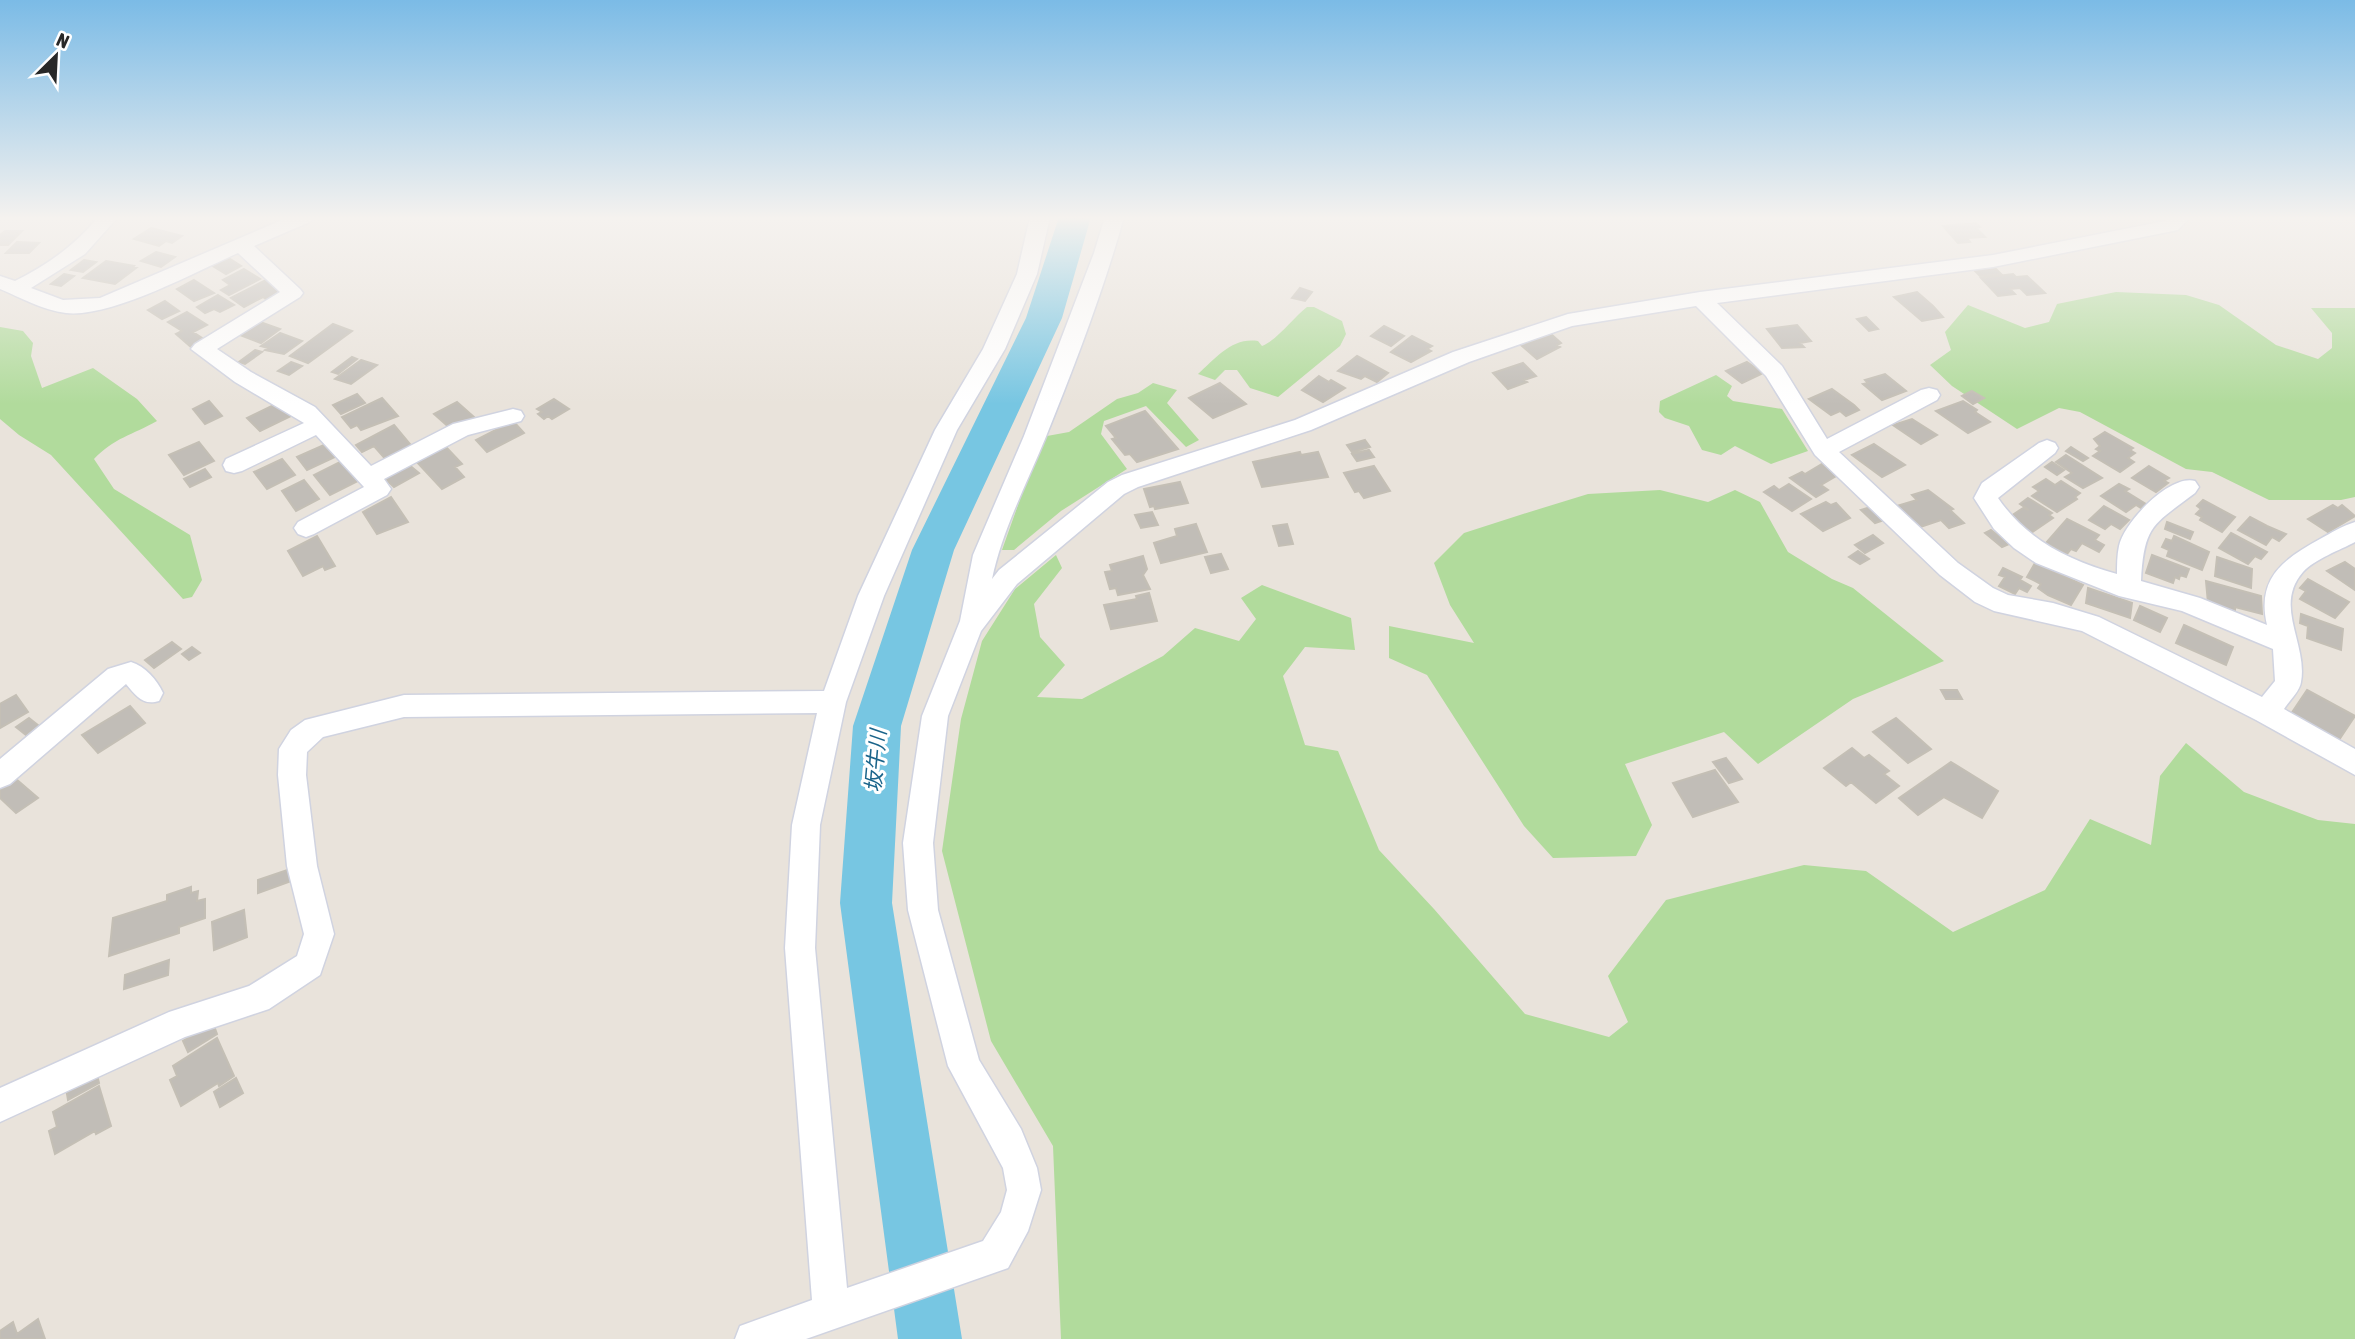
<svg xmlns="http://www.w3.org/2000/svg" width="2355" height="1339" viewBox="0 0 2355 1339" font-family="'Asap Condensed','Noto Sans JP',sans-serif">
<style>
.green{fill:#b1db9c}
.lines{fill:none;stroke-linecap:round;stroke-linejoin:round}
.river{fill:#77c6e2;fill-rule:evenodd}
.building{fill:#c1bdb7;stroke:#c4bfb5;stroke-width:2}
.minor-casing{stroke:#d0d3e0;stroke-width:3}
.minor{fill:#fff;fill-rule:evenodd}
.labels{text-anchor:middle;stroke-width:6;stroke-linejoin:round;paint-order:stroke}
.water-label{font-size:21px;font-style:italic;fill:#1a648a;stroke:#fff}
</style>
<rect width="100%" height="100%" fill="#e9e3db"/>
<path class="green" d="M2116,292L2186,295L2219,305L2276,345L2318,359L2332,348V333L2311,308H2355V497L2341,500H2269L2212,472L2186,469L2080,412L2059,408L2017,429L1952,386L1930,365L1951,350L1945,332L1968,305L2025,328L2049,322L2057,304Z
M1307,307H1314L1342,321L1346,334L1340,346L1278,397L1250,388L1237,370H1225L1215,380L1198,374C1216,358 1232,337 1258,341L1262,346C1276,341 1294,317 1307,307Z
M0,327L23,331L33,343L31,356L42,388L93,368L137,399L157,421C132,435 114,438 94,459L114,489L190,535L202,580L192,597L183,599L51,455L19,435L0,419Z
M1716,375L1732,386L1727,396L1733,401L1782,409L1808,451L1771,464L1735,446L1721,455L1702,450L1689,426L1665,418L1659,412L1660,401Z
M1153,383L1177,390L1167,403L1199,440L1186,447L1146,406L1104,421L1101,434L1127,469L1061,511L1014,550H1002L1040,443L1047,436L1069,432L1117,399L1138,393Z
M1660,490L1708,502L1735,490L1760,502L1788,552L1832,579L1853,588L1944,661L1853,699L1758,764L1724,732L1625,764L1652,825L1636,856L1553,858L1524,826L1427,675L1389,658V626L1474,643L1450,605L1434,563L1464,533L1523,514L1588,494Z
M1056,555L1062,568L1034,604L1040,637L1065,665L1037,697L1082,699L1163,656L1195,628L1239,641L1256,619L1241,598L1262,585L1351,618L1355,650L1305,647L1283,676L1305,745L1338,751L1379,850L1434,909L1525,1014L1609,1037L1628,1022L1608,976L1666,900L1804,865L1866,871L1953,932L2045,890L2090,819L2151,845L2160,776L2186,743L2244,792L2318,820L2355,824V1339H1061L1053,1146L991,1041L942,851L961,719L982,641L1015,589Z"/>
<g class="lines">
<path class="river" d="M1059,217H1091L1062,318L954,550L901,726L892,903L962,1339H898L840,903L853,726L912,550L1026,318Z"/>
</g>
<path class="building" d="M1976,223L1980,227L1976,228L1985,237L1967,238L1970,242L1958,243L1943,226Z
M151,228L182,236L172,243L166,241L159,246L134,239Z
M5,231H22L8,245H0V235Z
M17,242L39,243L29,253H6Z
M156,252L175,257L161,267L141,261Z
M224,255L241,266L226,274L208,263Z
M84,260L96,262L83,272L71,270Z
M106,261L134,266L132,268H136L115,284L83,278Z
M1994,267L2001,274L1980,276L1973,269Z
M244,269L260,279L229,295L221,290L230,285L223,280Z
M64,274L74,276L61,286L51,284Z
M2013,274L2016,277L2027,276L2045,293L2027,295L2020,288L2010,289L2015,294L1998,296L1981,278Z
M194,280L214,293L194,301L177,289Z
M266,280L284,291L267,300L263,297L244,307L231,298Z
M1300,288L1312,292L1305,301L1292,298Z
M1917,292L1933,306L1943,317L1922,321L1894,297Z
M218,295L234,305L220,312L214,309L205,313L197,307Z
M165,301L179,311L162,319L148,310Z
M187,312L207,325L193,332L205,340L191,347L176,334L182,331L168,322Z
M1866,317L1878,329L1869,331L1857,319Z
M260,322L280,329L261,343L240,335Z
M333,324L352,331L308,363L290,356Z
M1797,325L1811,341L1800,343L1804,347L1782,348L1767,329Z
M1384,326L1404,336L1391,346L1371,336Z
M280,333L302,341L284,354L265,350L268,348L261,346Z
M1551,334L1561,343L1557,345L1560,347L1537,359L1521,345Z
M1412,336L1432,346L1427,349L1431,351L1411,362L1391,352Z
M255,350L262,352L245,364L239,362Z
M1357,356L1388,373L1377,382L1365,376L1361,379L1338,371Z
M352,357L357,359L338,374L332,372Z
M361,360L377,365L351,384L335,379Z
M291,362L302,366L289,375L278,371Z
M1747,362L1763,373L1742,383L1726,371Z
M1523,363L1536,376L1524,380L1527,382L1508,389L1493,373Z
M1885,374L1906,391L1882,400L1863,384L1868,383L1865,380Z
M1319,376L1329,382L1331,380L1345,388L1323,402L1302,390Z
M1220,383L1246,404L1213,418L1189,398Z
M1832,389L1854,405L1859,410L1846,416L1840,411L1831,415L1809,399Z
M1972,391L1984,398L1973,404L1962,396Z
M357,394L365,403L341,414L333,405Z
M382,398L398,416L361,430L357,425L351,428L342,417Z
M554,399L569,409L552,419L548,416L544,419L538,414L542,412L537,409Z
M209,401L222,416L205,424L193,409Z
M1963,401L1977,410L1975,412L1990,422L1968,433L1936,411Z
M457,402L474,417L451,429L434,414Z
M278,403L291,416L260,431L247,418Z
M1145,411L1178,449L1137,462L1130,454L1125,455L1112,439L1116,438L1106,426Z
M1912,419L1937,435L1921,444L1893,425Z
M513,421L524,433L487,452L476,440Z
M394,425L414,449L388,462L374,446L362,452L356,445Z
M2105,432L2133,448L2130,450L2135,453L2128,458L2134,462L2120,472L2093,456L2100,451L2096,449L2100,446L2094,439Z
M1365,440L1370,447L1352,452L1347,445Z
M199,442L214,461L184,475L169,455Z
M1874,444L1905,465L1882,477L1852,455Z
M324,445L335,457L307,470L297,457Z
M446,447L462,464L455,467L464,477L442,489L416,461Z
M2071,447L2088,458L2083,461L2066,451Z
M1369,450L1374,457L1357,461L1352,454Z
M1300,452L1301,455L1318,452L1328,477L1262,487L1253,462Z
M2066,455L2102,478L2083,488L2065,477L2072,473L2056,462Z
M282,459L295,475L267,489L254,472Z
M342,461L358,481L330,495L314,475Z
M2052,462L2064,470L2057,475L2045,467Z
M408,464L419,473L394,487L384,478Z
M1822,464L1838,475L1821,485L1828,490L1816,497L1790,478L1802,472L1805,474Z
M1374,466L1390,491L1364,498L1359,491L1355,492L1344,473Z
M2149,466L2169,478L2164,481L2168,483L2156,492L2132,478Z
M205,469L211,477L190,487L184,479Z
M2046,479L2055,485L2061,481L2080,493L2075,497L2077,499L2057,512L2032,496L2039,491L2033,487Z
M304,480L319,499L296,511L282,491Z
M1180,482L1188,503L1155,509L1154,506L1150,507L1144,489Z
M1789,484L1811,499L1792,511L1764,492L1774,486L1779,490Z
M2119,484L2129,489L2125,491L2146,504L2141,508L2136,505L2126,512L2101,496Z
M1928,490L1953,509L1950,510L1964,523L1949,528L1941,520L1920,527L1897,506L1917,500L1912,495Z
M391,497L408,522L377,534L363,512Z
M2028,498L2052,513L2049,515L2053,518L2031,533L2013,520L2015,519L2011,516L2023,508L2029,510L2020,504Z
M2203,500L2235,517L2222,532L2200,520L2202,517L2196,514L2201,509L2197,506Z
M1826,502L1831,505L1836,503L1850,518L1823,531L1801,514Z
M2333,505L2338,508L2342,505L2355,516L2328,532L2308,519Z
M2104,506L2129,520L2120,529L2111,524L2105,529L2089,520Z
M1871,507L1884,520L1875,523L1861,510Z
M1152,512L1158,525L1141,528L1135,515Z
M2250,517L2267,526L2286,534L2279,541L2272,537L2266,545L2238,530Z
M2067,519L2099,535L2095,540L2104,545L2099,552L2082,543L2076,551L2071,549L2067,554L2046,543Z
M2167,522L2193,532L2190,539L2165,529Z
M1196,524L1207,552L1161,563L1154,543L1177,536L1175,529Z
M1287,524L1293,544L1279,546L1273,526Z
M1991,530L2009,544L2002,547L1985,533Z
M2231,533L2267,552L2261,559L2255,556L2248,564L2219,548Z
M1873,535L1883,543L1865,553L1855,545Z
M317,536L335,566L325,570L323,566L303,576L288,551Z
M2174,536L2209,552L2202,570L2167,556L2169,550L2162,547L2166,539L2172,541Z
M1858,551L1869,559L1860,564L1849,557Z
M1221,554L1228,569L1211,573L1205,557Z
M2152,555L2189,569L2186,577L2180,575L2179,579L2175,577L2173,583L2146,573Z
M1143,556L1147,569L1143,575L1150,589L1118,595L1116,588L1110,589L1105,572L1112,571L1110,565Z
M2217,557L2252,569L2251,588L2215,576Z
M2345,562L2355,569V590L2327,571Z
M2035,563L2083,585L2071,605L2048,595L2038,588L2041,584L2027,577Z
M2003,568L2022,577L2020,580L2031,586L2027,592L2019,588L2015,594L1999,586L2005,577L1999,575Z
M2308,579L2349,602L2335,618L2300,599L2306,591L2300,588Z
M2206,581L2261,596L2262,614L2235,607V611L2208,603Z
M2088,588L2132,603L2130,618L2086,603Z
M1149,593L1157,621L1111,629L1104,605L1137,599L1136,596Z
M2140,606L2167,618L2160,632L2134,620Z
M2301,614L2343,629L2341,650L2307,638L2308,626L2300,623Z
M2184,625L2233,647L2226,665L2176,643Z
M172,642L181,649L154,668L145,660Z
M192,647L200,653L189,660L182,654Z
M1941,690H1957L1962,699H1946Z
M2307,690L2355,716L2339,740L2291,714Z
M16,695L28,712L0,728V704Z
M130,706L145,723L98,753L82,735Z
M29,718L39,726L26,735L16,727Z
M1896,718L1931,749L1908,763L1873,732Z
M1852,748L1864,758L1869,755L1889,771L1884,774L1899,786L1876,803L1851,782L1846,786L1824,768Z
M1726,758L1742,779L1729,783L1713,762Z
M1951,762L1998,791L1982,818L1944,797L1918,815L1899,798Z
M1715,770L1738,802L1693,817L1673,783Z
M16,779L38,798L16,813L0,798V790Z
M290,869L291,881L258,893V880Z
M191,887V893L198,891L197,901L205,899V918L179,927V933L109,956L113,918L167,901V895Z
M244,910L247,937L214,950L212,922Z
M169,960L168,975L124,989L125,975Z
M213,1023L217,1034L188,1052L183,1041Z
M217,1038L234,1076L219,1086L218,1083L181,1106L170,1080L177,1076L173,1066Z
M96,1071L99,1083L68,1100L66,1088Z
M236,1078L243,1093L220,1107L214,1092Z
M99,1086L111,1126L96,1134L95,1131L55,1154L49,1131L57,1127L53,1112Z
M38,1319L45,1339H0V1331L13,1322L17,1334Z"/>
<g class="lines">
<g class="minor-casing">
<path id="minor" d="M98,217H118L85,254L31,288L63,300L100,298L289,217H314L312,221L254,246L300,289L303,293L300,297L217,349L251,372L315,407L371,466L453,424L513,409L521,411L524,416L521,421L468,435L384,479L391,489L387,495L314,534L306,537L298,534L294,528L298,522L364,487L316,435L242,471L234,473L226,471L223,465L226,459L304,423L235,382L191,349L195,344L280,292L238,253C195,272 111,318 66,313C42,310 22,298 0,289V276L15,281C47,265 76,245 98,217Z
M1030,217H1050L1037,274L1005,349L957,430L884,596L846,702L820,825L815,948L847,1288L983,1241L1001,1212L1007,1190L1003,1168L948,1066L908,910L903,843L922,716L960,621L973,555L1024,436L1094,253L1105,217H1124C1103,292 1074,367 1045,439C1026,485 1002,531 992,579L999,570L1108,482L1122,475L1295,420L1453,352L1568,314L1700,292L1993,255L2165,221L2170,217H2190L2178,230L1993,267L1717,303L1782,366L1827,439L1921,390L1929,388L1937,390L1940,395L1937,400L1839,452L1958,563L1993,588L2008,595L2053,603L2099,617L2262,697L2275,681L2273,649L2182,611L2119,596L2036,563L2014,548L1994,529L1974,498L1982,483L2039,443L2047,440L2055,443L2058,448L2055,453L1998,498C2027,540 2068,560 2117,574C2117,565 2117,555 2119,546C2124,522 2170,474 2195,481L2199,487L2195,493C2153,525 2144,525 2141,581L2200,598L2267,625C2256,578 2284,559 2320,539C2331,533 2342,526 2355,522V542C2340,550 2315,559 2303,572C2273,606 2308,644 2301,682C2300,691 2289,701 2284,709L2355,749V775L2256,720L2082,631L1994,611L1975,602L1940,575L1815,455L1766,376L1696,306L1572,326L1469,362L1311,430L1138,487L1124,494L1017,584L981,631L948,716L933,843L938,910L979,1060L1021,1129L1037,1168L1041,1190L1028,1231L1008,1268L806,1339H735L740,1326L812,1300L785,948L792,825L817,713L404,717L323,737L307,752L306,775L317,866L334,934L320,975L269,1009L185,1037L0,1122V1088L169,1012L249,986L297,956L304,934L287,866L278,775L279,749L291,730L305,720L404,695L824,691L858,596L935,430L983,349L1017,274Z
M131,662C145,666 157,680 163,693L159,701C143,706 136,696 126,684L10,784L0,788V759L108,669Z"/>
</g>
<use href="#minor" class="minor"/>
</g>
<linearGradient id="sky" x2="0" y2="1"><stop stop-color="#7bbbe6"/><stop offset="0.54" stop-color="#f5f2ef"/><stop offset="1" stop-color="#f5f2ef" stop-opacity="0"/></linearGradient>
<rect width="2355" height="404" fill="url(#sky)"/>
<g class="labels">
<g class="water-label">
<text transform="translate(876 761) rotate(-85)" y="7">坂牛川</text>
</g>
</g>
<g transform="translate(56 56) rotate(24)" stroke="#ffffff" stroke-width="5" paint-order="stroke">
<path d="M0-5L12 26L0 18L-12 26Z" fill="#282828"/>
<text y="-10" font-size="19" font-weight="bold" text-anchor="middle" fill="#282828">N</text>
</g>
</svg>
